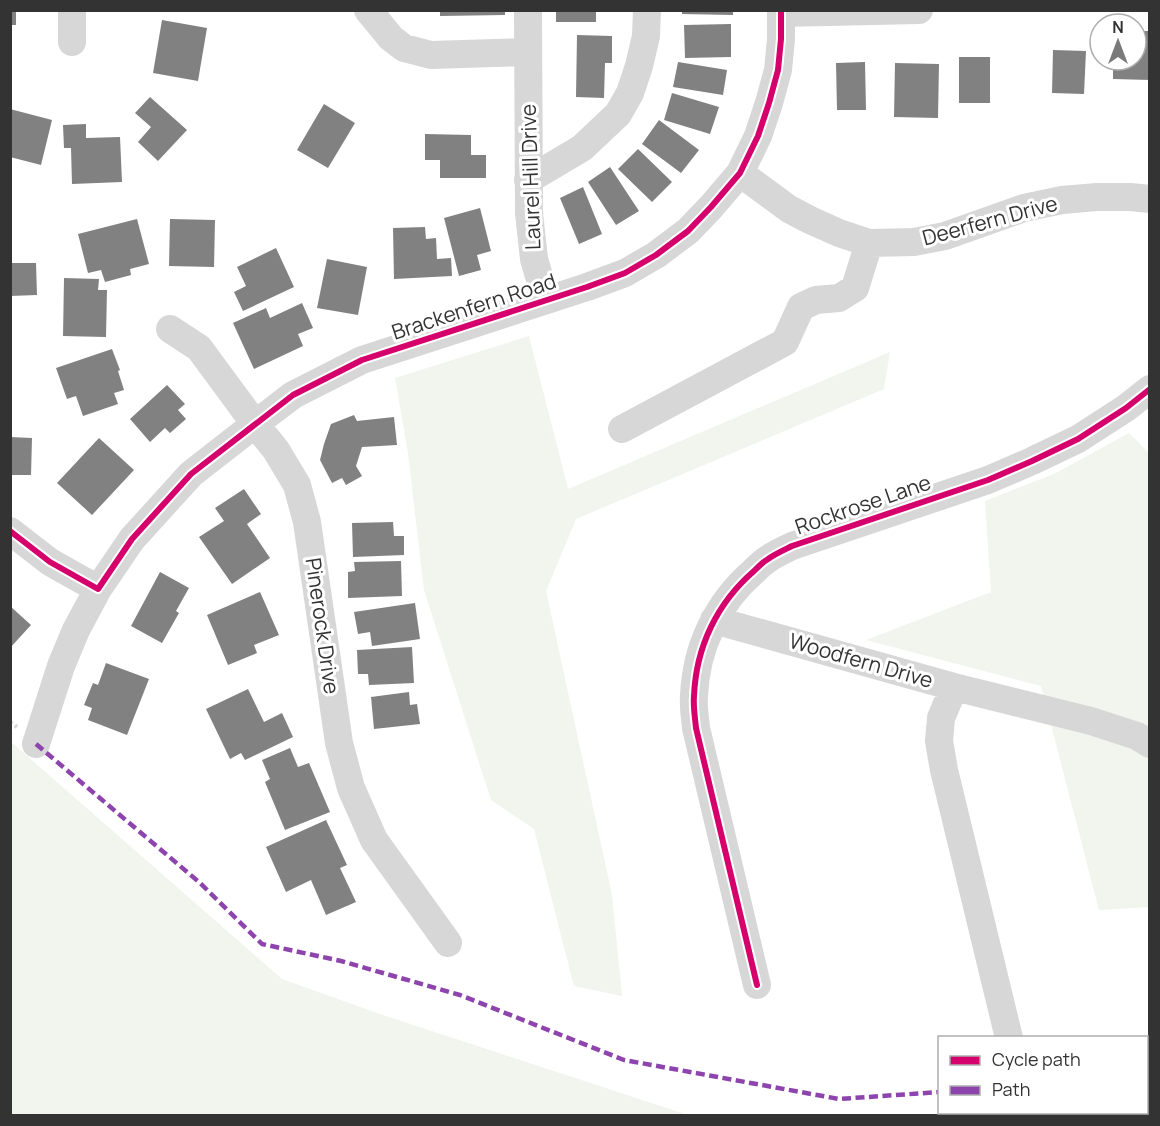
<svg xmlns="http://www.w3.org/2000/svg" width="1160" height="1126" viewBox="0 0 1160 1126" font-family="Manrope,sans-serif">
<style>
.green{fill:#f1f5ed}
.building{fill:#818181}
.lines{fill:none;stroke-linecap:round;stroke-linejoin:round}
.path{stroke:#d6d6d6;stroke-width:4;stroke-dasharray:3 3;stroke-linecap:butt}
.minor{stroke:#d7d7d7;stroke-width:28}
.quiet{stroke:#8e44ad;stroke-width:4.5;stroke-dasharray:9 4.5;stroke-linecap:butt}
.cycleway-casing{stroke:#fff;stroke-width:10}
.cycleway{stroke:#d6006c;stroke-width:6}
.labels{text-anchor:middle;stroke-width:6;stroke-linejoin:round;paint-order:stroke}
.street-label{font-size:21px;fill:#333;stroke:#fff}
</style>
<rect width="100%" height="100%" fill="#fff"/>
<path class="green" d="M529,336L568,489L890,352L884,389L576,519L546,591L612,895L622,996L574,986L534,829L491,800L424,590L408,453L395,378Z
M1129,433L1150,454L1149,907L1099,910L1041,686L866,640L991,592L985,501L1054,474Z
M10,741L282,979L380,1014L688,1115H11Z"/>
<path class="building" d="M10,10H16V25H10Z
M440,10H505V15L440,16Z
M556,10H596V22H556Z
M682,10H733V15L682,14Z
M162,20L207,28L198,81L153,73Z
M731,24V57L685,58L684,25Z
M1136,31H1150V80L1113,79V60H1136Z
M577,35L612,36V63H605L604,98L576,97Z
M1053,50L1086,51L1084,94L1052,93Z
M959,57H990V103H959Z
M678,62L727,70L723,95L673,87Z
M865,62L866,110H837L836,63Z
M895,63L939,64L938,118L894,117Z
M672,93L719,107L710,134L664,120Z
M150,97L187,130L158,161L138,142L151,127L135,113Z
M324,104L355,123L328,168L297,150Z
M10,109L52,120L41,165L10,157Z
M659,120L699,150L681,173L642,144Z
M86,124V138L120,137L122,182L72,184L71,148H64L63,125Z
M425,134L471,135V155H486V178H440V160H425Z
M638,149L672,182L652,202L618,169Z
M610,167L639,211L616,225L588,182Z
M583,187L602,234L579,244L560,198Z
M480,208L491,251L477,255L481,270L459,276L444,218Z
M137,219L149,264L130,269L131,275L105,282L101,270L88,273L78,234Z
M170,219L215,220L214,267L169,266Z
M425,227L426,239L436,238L437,259L451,258L452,276L394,279L393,228Z
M276,248L294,287L243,311L234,292L246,286L237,267Z
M327,259L367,267L358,315L317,308Z
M10,263H36L37,295L10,296Z
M64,278L99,279L98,290H107L106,337L63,336Z
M302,303L313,328L298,334L303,346L254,369L233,323L266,308L270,318Z
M112,349L120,370L118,371L124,390L114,393L118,404L83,416L76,396L67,399L56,368Z
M167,385L185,404L178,410L186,419L170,433L165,428L150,442L130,419Z
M354,415L357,421L394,417L397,445L362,447L356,466L362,476L346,485L342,478L332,483L320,460L324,444L331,424Z
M10,437L32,438L31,475H10Z
M99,438L134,470L92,515L57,483Z
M244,489L261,514L247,524L270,558L232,584L199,537L224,521L215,508Z
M393,522L394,536H404V555L353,557L352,523Z
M401,561L402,596L348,598V572L355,571L354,562Z
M160,572L189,588L176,611L179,613L162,643L131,626Z
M260,592L279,635L254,645L257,653L228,665L207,615Z
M415,603L420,639L372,646L370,632L358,634L354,612Z
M10,606L31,625L10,648Z
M412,647L414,683L369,685L368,674H358L357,650Z
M106,663L149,679L127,735L88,720L92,708L84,705L93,683L98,685Z
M248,689L264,722L282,713L293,737L245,760L241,753L230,759L206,709Z
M409,692L410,705L417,704L420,724L374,729L371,697Z
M290,748L298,767L309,763L330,812L285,830L265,782L270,779L262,760Z
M326,820L347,865L340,868L356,902L326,915L311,880L286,892L266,847Z"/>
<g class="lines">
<path class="path" d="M10,722L17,727"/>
<path class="minor" d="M368,10L391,38L404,48L431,55L527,52
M528,10L529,213L534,259L546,300
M781,13L919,10
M72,42V10
M740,173L789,209L810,220L839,233L869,243L914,242L945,236L1024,208L1062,200L1097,197H1130L1150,199
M528,180L582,148L618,114L630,93L639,66L646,36L647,10
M170,329L199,348L255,424L276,450L297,485L307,522L339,743L351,788L374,840L448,943
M622,429L785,342L801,307L816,300L839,298L855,288L869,243
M10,531L50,562L98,589
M714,620L954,687L1091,721L1137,736L1150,744
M954,687L941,718L939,741L944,770L1009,1038
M36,744L61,666L76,630L98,589L132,539L191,474L255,424L293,395L362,360L587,287L625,273L656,255L688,231L711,207L740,173L758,136L769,103L778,70L781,39V10
M757,985L696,728C695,717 693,706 694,696C696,647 717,603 754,571C758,567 763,562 768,559C775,554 784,550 792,546L988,480L1032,461L1078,439L1126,408L1150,389"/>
<path class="quiet" d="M36,744L199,882L262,944L341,961L460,995L624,1060L839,1099L940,1092
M997,1112L1003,1116"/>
<g class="cycleway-casing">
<path id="cycleway" d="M10,531L50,562L98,589L132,539L191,474L293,395L362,360L587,287L625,273L656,255L688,231L711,207L740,173L758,136L769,103L778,70L781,39V10
M757,985L696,728C695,717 693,706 694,696C696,647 717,603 754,571C758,567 763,562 768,559C775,554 784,550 792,546L988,480L1032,461L1078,439L1126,408L1150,389"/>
</g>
<use href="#cycleway" class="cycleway"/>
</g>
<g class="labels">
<g class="street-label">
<text transform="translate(531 177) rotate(-92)" y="7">Laurel Hill Drive</text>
<text transform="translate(990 221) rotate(-15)" y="7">Deerfern Drive</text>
<text transform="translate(474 307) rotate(-18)" y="7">Brackenfern Road</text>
<text transform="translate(863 505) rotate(-19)" y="7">Rockrose Lane</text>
<text transform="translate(322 626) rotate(82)" y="7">Pinerock Drive</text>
<text transform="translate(861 661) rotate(16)" y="7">Woodfern Drive</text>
</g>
</g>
<rect width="1160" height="1126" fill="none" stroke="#333333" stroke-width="24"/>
<rect x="938" y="1036" width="210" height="78" fill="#ffffff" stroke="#adadad" stroke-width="1.5"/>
<rect x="950" y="1056" width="30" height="9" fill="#d6006c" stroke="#adadad" stroke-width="1.5"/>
<text x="992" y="1066" font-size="18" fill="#333333">Cycle path</text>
<rect x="950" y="1086" width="30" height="9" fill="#8e44ad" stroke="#adadad" stroke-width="1.5"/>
<text x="992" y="1096" font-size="18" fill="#333333">Path</text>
<g transform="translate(1118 42)"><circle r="28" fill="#ffffff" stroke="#adadad" stroke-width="1.5"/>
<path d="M0-4.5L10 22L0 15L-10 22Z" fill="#7a7a7a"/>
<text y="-9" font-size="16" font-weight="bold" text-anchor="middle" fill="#333333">N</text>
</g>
</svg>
